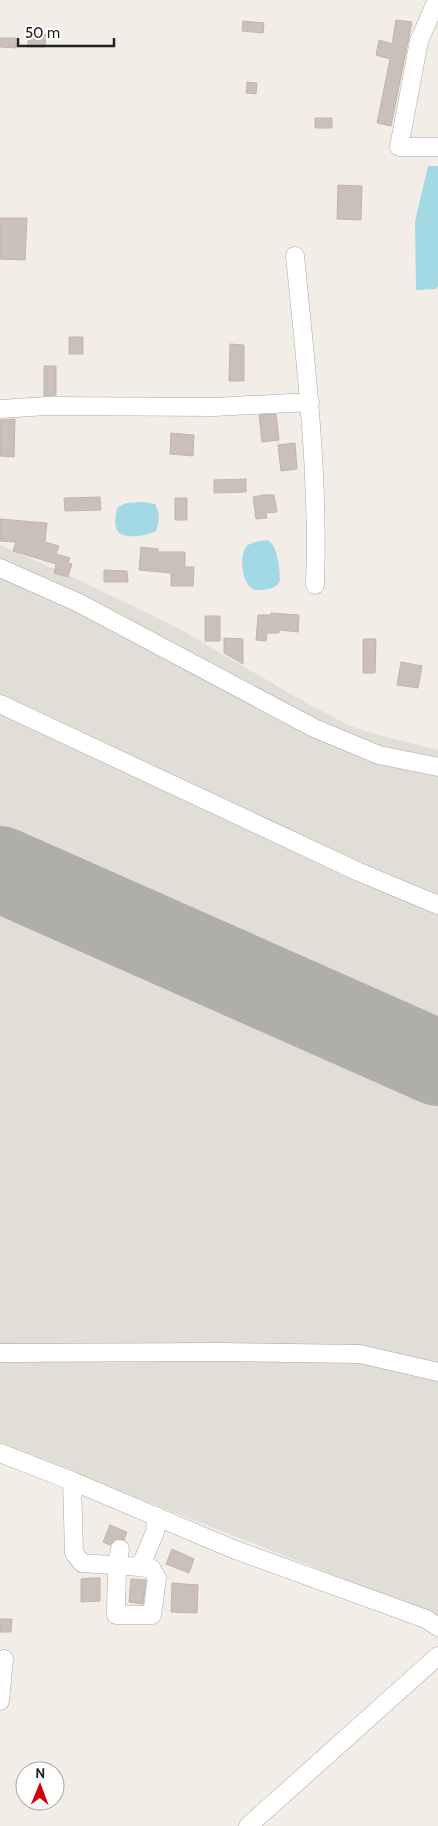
<svg xmlns="http://www.w3.org/2000/svg" width="438" height="1826" viewBox="0 0 438 1826" font-family="Cabin,sans-serif">
<style>
.airport{fill:#e1ded8}
.water{fill:#a3d9e4}
.lines{fill:none;stroke-linecap:round;stroke-linejoin:round}
.taxiway{stroke:#b0aeab;stroke-width:35}
.runway{stroke:#b0aeab;stroke-width:86}
.building{fill:#cbc0b9;stroke:#c6b3a7}
.minor-casing{stroke:#a8a8a8;stroke-width:19}
.minor{stroke:#fff;stroke-width:18}
</style>
<rect width="100%" height="100%" fill="#f2eee7"/>
<path class="airport" d="M0,545L79,580L176,627L294,696L348,725L368,732L438,750V1616L0,1444Z"/>
<path class="water" d="M428,166H438V286L436,289L416,290L415,221Z
M144,502L155,504C160,513 160,521 156,531C147,536 120,541 116,528C114,522 116,514 117,508L126,503Z
M268,540C278,547 280,569 280,581C276,588 270,589 263,590C262,590 256,590 255,590C241,586 238,552 248,545C254,541 261,541 268,540Z"/>
<g class="lines">
<path class="taxiway" d="M435,1062H438"/>
<path class="runway" d="M0,869L438,1063"/>
</g>
<path class="building" d="M396,20L412,22L391,126L377,123L390,59L376,55L379,40L392,44Z
M243,21L264,23L263,33L242,31Z
M28,34H46L45,47H28Z
M0,38H16V48L0,47Z
M247,82L257,83L256,94L246,93Z
M315,118H332V128H315Z
M338,185L362,186L361,220L337,219Z
M0,218H27L25,260L0,259Z
M69,337H83V354H69Z
M230,344L244,345V381H229Z
M44,366H56V395L44,396Z
M276,414L279,440L262,442L259,415Z
M15,419L14,457L0,456V420Z
M171,433L194,435L193,456L170,454Z
M295,443L297,469L281,471L278,445Z
M246,479V492L214,493V480Z
M263,495H274L277,512L266,513L267,518L256,519L253,497Z
M100,497L101,510L65,511L64,498Z
M175,498H187V520H175Z
M0,519L47,523L45,542L59,546L56,554L70,558L68,563L72,564L68,577L54,573L56,564L13,551L16,542L0,541Z
M141,547L158,549V552H185V567H194L193,586H171V573L139,570Z
M104,570L127,571L128,582H104Z
M271,613L299,615L298,632L279,630V633H267L266,641L256,640L258,615H271Z
M205,616H220V641H205Z
M224,638L243,639V664L224,653Z
M363,639H376L375,673H363Z
M401,662L422,666L418,688L397,685Z
M110,1525L127,1532L124,1540L116,1539L110,1545L103,1542Z
M172,1549L194,1559L189,1573L166,1564Z
M91,1578H100V1601L81,1602V1579Z
M131,1579L146,1580L143,1604L129,1602Z
M172,1583L198,1585L197,1613L171,1612Z
M0,1619H12L11,1632H0Z"/>
<g class="lines">
<g class="minor-casing">
<path id="minor" d="M437,0L419,41L399,147H438
M295,256C306,366 319,475 315,585
M0,409L47,406L214,407L310,402
M0,568L79,603L314,728L379,755L438,767
M0,704L359,872L438,905
M0,1353L219,1352L360,1354L438,1372
M0,1453L72,1481L74,1553L82,1563L140,1567L155,1532L156,1516
M72,1481L233,1549L426,1619L438,1627
M120,1549L117,1565L116,1615H152L157,1578L152,1569L140,1567
M0,1701L4,1659
M248,1826L438,1656"/>
</g>
<use href="#minor" class="minor"/>
</g>
<g transform="translate(40 1786) rotate(1)"><circle r="24" fill="#ffffff" stroke="#a6a6a6"/>
<path d="M0-4L9 19L0 12L-9 19Z" fill="#d2000c"/>
<text y="-8" font-size="14" font-weight="bold" text-anchor="middle" fill="#212121">N</text>
</g>
<path d="M18 38v8h96v-8" fill="none" stroke="#212121" stroke-width="2.5"/>
<text x="25" y="38" font-size="15" fill="#212121" stroke="#ffffff" stroke-width="4" paint-order="stroke">50 m</text>
</svg>
